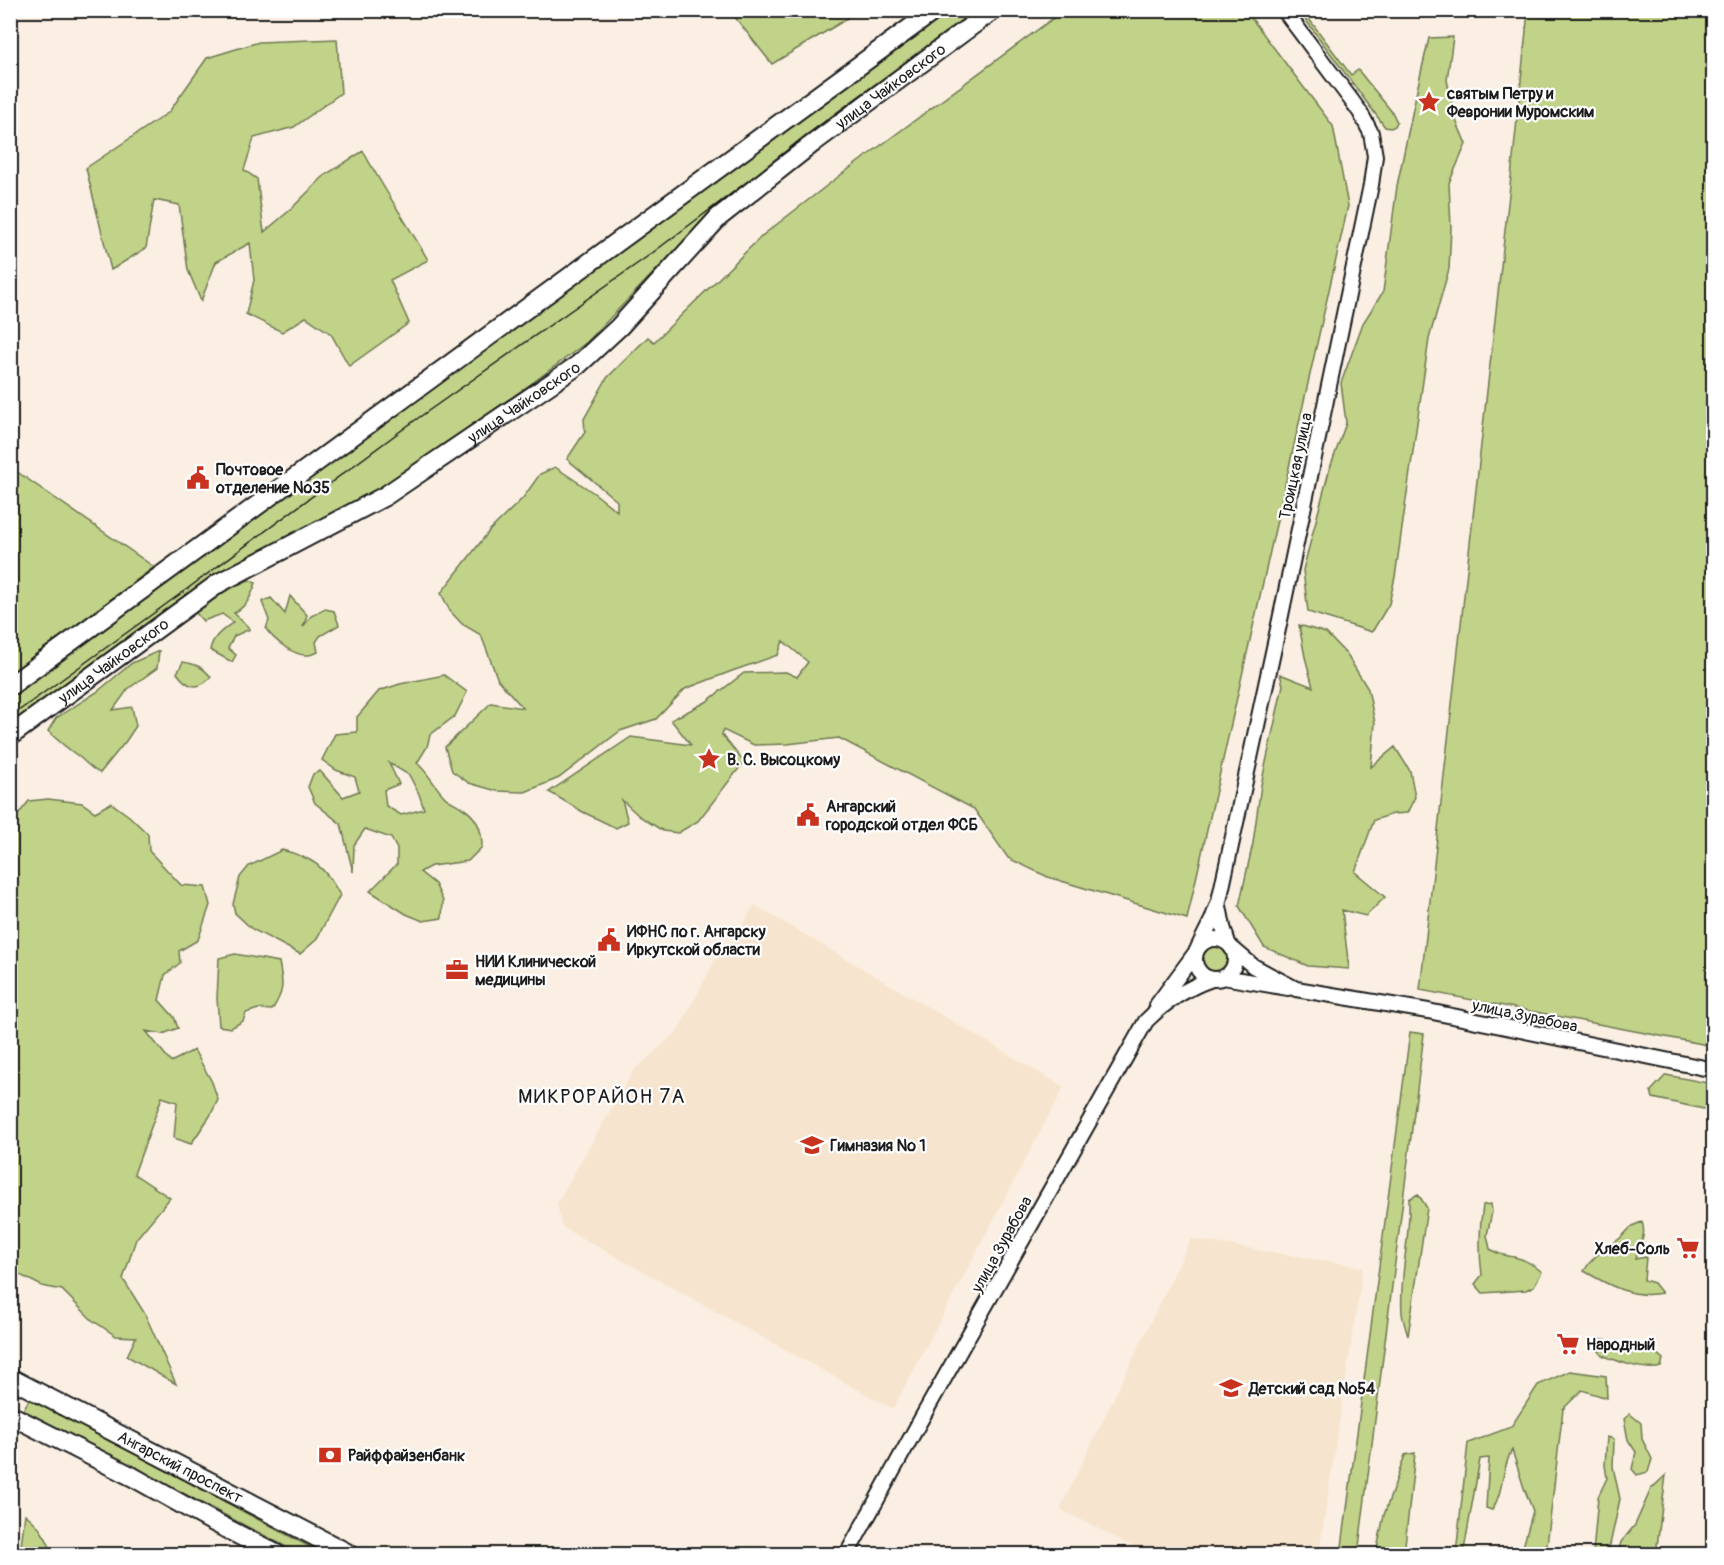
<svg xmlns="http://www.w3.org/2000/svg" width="1724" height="1565" viewBox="0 0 1724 1565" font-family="Pangolin,sans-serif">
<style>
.built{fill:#f7e4ce}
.green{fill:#c1d388;stroke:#6e7852;stroke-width:1.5;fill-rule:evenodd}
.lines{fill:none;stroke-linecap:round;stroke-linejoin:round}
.street-casing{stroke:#1c1c1c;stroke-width:18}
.secondary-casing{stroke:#1c1c1c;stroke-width:22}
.street{stroke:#fff;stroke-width:14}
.secondary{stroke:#fff;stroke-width:18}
.tram{stroke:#1c1c1c;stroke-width:1.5}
.labels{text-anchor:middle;stroke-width:4.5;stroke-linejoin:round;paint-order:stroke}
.street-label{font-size:16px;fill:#1c1c1c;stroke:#fff}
.poi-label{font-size:16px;font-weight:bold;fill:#1c1c1c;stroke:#fff;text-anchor:start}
.quarter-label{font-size:20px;letter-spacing:1.5px;fill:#1c1c1c;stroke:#fff}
</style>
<rect width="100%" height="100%" fill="#faefe2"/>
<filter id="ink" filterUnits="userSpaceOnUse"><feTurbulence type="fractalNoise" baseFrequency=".0167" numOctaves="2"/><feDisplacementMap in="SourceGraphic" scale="12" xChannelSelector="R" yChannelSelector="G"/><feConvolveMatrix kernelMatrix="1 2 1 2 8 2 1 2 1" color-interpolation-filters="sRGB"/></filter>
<g filter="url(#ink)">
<path class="built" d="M754,905L1064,1087L893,1409L562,1227L557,1203L633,1071L677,1032L719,953L727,955Z
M1191,1239L1363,1267L1319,1554H1147L1060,1509Z"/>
<path class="green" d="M730,11H857L840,23L772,64Z
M951,11H983L712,212L587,342L535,381L415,466L327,523L211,577L11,723L10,695Z
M1063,11H1246L1333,126L1348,206L1187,919L1048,877L1008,858L974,809L839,738L787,744L754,745L723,730L722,735L744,762L698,821L678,833L663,831L639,816L622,800L628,822L616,828L583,812L549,792L631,737L691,745L671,720L706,702L744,673L786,672L797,677L808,662L783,641L778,655L732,671L685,689L656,719L620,731L559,778L525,792L497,791L469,783L452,771L445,747L491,703L523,708L498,680L481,635L462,624L450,611L441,593L490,530L523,498L540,474L555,467L594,493L617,511V501L567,459L585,432L584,419L607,378L648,337L654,342L763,235L838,177Z
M1299,11H1303L1351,75L1358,70L1392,112L1397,122L1395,126L1391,128L1385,127Z
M1528,11H1713V1046L1420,990L1513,159Z
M1453,37L1447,80L1455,118L1466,144L1449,183L1451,228L1449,269L1429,339L1395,577L1389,604L1372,632L1308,612L1303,570L1329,471L1346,423L1341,383L1363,323L1383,292L1397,186L1417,90L1429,38Z
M337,39L341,93L294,127L254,138L244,170L257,179L264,232L289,211L325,175L363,151C383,188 407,223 428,260L390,280L409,323L349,366L331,334L306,317L282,332L246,314L254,280L250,243L216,262L201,301L188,270L179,205L154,200L146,248L111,270L86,168L169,112L207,58L259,42Z
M16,471L154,567L11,674L10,473Z
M249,580L256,583C250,598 248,605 234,613L250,629L234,636L228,648L236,655L232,662L210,650C213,635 223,631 233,622L222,614L203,621L195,612C210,597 229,589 249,580Z
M290,596L307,615L303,627L311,616L325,609L334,611L339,625L320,636L316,642L318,652C315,653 312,655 308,655C293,656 274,640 266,629L269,620L262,602L271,598L285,614Z
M1299,625L1326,633L1347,655L1368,689L1375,723L1371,767L1395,747L1410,771L1415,797L1407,813L1393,814L1374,820L1355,872L1385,897L1366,916L1342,910L1349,969L1308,966L1264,947L1239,906L1253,843L1261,785L1283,685L1280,674L1313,687L1305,657Z
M159,651L157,668L128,689L113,710L132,707L136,726L126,741L100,773C91,769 86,762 78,756C67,748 58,741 48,731L56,718L97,692L132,663Z
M183,662C196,664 203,667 211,677C198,691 188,688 177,673Z
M444,675L467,692L455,716L430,735L427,747L417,763C428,772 434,786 445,797C449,801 456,803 461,807C477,816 482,829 482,847L468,861L431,866L420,872L435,884L443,901L442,918L423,921L406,914L370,891L397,864V849L391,838L365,829L354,845L353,872L341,824L315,803L308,787L313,774L320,771L343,797L359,791L355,777L336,770L322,760L335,734L357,732V717L379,691L400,684ZM389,763L409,775L419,794L424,809L401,815L386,806L384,790L399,784Z
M48,799L82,803L95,812L111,803L129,816L148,834L149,851L181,885L205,887L210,905L198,940L179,951L180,963L165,975L159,1000L174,1017L178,1028L163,1034L146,1031L171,1062L194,1050L212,1082L218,1100L210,1116L191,1144L174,1138L177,1102L162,1097L134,1174L170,1198L136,1239L123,1279L145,1314L176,1384L127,1356L136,1337L116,1336L92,1320L62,1290L42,1286L16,1273L11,1268V816H17L29,801Z
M282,850C314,858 324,866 340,895L316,940L300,954L252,929L235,913L233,904L240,877L249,866Z
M1202 958a13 13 0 1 1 26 0a13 13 0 1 1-26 0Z
M235,954L279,962C283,984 285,990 272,1010L258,1009L246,1013L243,1021L231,1028L219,1026L217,998L219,958Z
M1410,1032L1424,1034L1358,1554H1341Z
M1666,1075L1713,1084V1111L1653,1098L1651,1091Z
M1418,1194L1427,1208L1408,1336C1406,1329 1403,1321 1402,1313C1399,1275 1411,1237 1409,1199Z
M1491,1204L1492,1212L1487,1235L1490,1249C1500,1255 1503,1255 1514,1257C1525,1259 1534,1265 1542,1272L1534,1286L1526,1290L1483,1293L1475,1284L1482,1275C1479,1251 1479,1229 1483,1205Z
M1642,1222C1647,1236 1639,1246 1635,1259L1646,1257L1644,1280L1654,1283L1662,1293C1633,1299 1608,1285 1584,1271C1593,1255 1606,1249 1619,1239C1629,1231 1628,1226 1642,1222Z
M1598,1339H1604L1624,1345L1642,1347L1655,1352L1663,1359L1661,1367C1645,1372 1617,1361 1602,1355L1596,1347Z
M1570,1371L1606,1376L1607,1398L1582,1390L1563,1409L1546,1554H1521L1533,1511L1524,1488L1512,1450C1501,1469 1504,1492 1492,1510L1486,1508L1489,1458L1480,1459L1464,1550L1473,1554H1456L1468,1443L1511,1427L1538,1385Z
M30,1398L323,1554H300L23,1410Z
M1630,1414L1641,1423L1642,1439L1652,1459L1648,1472L1637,1475L1632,1469L1636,1452L1628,1440L1624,1419Z
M1607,1437L1614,1439L1613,1467L1620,1499L1608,1554H1593L1598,1497L1607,1478L1605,1465Z
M1415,1453L1404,1554H1376L1384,1515L1405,1455Z
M1666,1475L1656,1554H1618L1621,1542L1635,1525L1651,1489Z
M25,1514C37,1523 44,1533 50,1547L36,1554H20Z"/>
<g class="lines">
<g class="street-casing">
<path id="street" d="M1219,906L1223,927L1228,943
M1195 959a20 20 0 1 1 40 0a20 20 0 1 1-40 0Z
M1198,948L1212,920L1219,901L1280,620L1371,185L1375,156L1371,133L1360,112L1349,97L1284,10
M1233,949L1253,966L1296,989L1428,1011L1714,1070
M1223,977L1288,988
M1157,1005L1196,952
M847,1554L919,1423L1146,1021C1165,1002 1186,988 1212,979"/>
</g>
<g class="secondary-casing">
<g id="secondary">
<path d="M10,686L935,10"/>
<path id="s1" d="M10,736L219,583L385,496L578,365L619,327L719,217L814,142L993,10"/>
<path id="s2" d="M10,1378L349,1554"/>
<path d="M10,1415L133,1477L208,1519L276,1554"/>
</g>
</g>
<use href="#street" class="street"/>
<use href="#secondary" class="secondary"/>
<path class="tram" d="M10,717L183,592L414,421L651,254L975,10"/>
</g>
</g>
<defs>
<g id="sight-bare" transform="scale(1.8)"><path d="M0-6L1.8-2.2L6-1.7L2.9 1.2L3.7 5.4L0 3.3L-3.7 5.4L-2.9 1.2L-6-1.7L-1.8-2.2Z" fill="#c8321e" stroke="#fff" stroke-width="2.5" paint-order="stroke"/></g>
<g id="civic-bare" transform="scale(1.8)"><path d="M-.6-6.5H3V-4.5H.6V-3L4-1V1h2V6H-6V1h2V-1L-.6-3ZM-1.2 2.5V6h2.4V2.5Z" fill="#c8321e" stroke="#fff" stroke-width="2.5" paint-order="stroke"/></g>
<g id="office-bare" transform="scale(1.8)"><path d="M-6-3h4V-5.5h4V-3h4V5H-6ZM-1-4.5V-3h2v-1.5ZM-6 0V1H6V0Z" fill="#c8321e" stroke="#fff" stroke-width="2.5" paint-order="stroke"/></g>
<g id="school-bare" transform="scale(1.8)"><path d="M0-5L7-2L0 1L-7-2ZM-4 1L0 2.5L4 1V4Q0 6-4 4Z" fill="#c8321e" stroke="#fff" stroke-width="2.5" paint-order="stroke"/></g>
<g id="supermarket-bare" transform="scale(1.8)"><path d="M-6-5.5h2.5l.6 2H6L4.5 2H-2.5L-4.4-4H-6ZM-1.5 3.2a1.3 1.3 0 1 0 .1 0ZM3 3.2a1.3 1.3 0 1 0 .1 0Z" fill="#c8321e" stroke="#fff" stroke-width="2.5" paint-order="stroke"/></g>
<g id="bank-bare" transform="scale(1.8)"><path d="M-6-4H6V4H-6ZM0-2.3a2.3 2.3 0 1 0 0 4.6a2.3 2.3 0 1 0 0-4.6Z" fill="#c8321e" stroke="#fff" stroke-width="2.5" paint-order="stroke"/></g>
</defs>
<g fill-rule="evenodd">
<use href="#sight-bare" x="1429" y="102"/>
<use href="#civic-bare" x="198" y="478"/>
<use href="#sight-bare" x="709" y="759"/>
<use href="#civic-bare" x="808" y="815"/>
<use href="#civic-bare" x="609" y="940"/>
<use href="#office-bare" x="457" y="970"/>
<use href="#school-bare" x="812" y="1145"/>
<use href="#supermarket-bare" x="1688" y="1248"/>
<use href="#supermarket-bare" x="1568" y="1344"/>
<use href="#school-bare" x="1231" y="1388"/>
<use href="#bank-bare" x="330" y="1455"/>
</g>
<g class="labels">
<g class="street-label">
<text dy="6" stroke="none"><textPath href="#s1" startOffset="1100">улица Чайковского</textPath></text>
<text dy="6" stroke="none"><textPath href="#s1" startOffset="614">улица Чайковского</textPath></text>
<text transform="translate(1295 466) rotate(-78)" y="6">Троицкая улица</text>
<text dy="6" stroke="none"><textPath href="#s1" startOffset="128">улица Чайковского</textPath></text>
<text transform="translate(1525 1015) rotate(12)" y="6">улица Зурабова</text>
<text transform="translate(1001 1244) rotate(-61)" y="6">улица Зурабова</text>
<text dy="6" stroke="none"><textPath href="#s2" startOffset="192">Ангарский проспект</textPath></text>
</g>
<g class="poi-label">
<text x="1447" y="99">святым Петру и<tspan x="1447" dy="18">Февронии Муромским</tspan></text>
<text x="216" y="475">Почтовое<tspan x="216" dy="18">отделение №35</tspan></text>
<text x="727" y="765">В. С. Высоцкому</text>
<text x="826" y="812">Ангарский<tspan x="826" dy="18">городской отдел ФСБ</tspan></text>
<text x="627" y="937">ИФНС по г. Ангарску<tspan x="627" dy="18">Иркутской области</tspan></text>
<text x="475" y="967">НИИ Клинической<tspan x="475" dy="18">медицины</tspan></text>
<text x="830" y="1151">Гимназия № 1</text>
<text x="1670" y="1254" text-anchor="end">Хлеб-Соль</text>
<text x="1586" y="1350">Народный</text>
<text x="1249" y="1394">Детский сад №54</text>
<text x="348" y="1461">Райффайзенбанк</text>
</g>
<g class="quarter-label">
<text x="602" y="1103">МИКРОРАЙОН 7А</text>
</g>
</g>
<rect width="1724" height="1565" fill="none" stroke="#fff" stroke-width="36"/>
<rect x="18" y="18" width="1688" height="1529" fill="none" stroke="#1c1c1c" stroke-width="2" filter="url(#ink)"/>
</svg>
